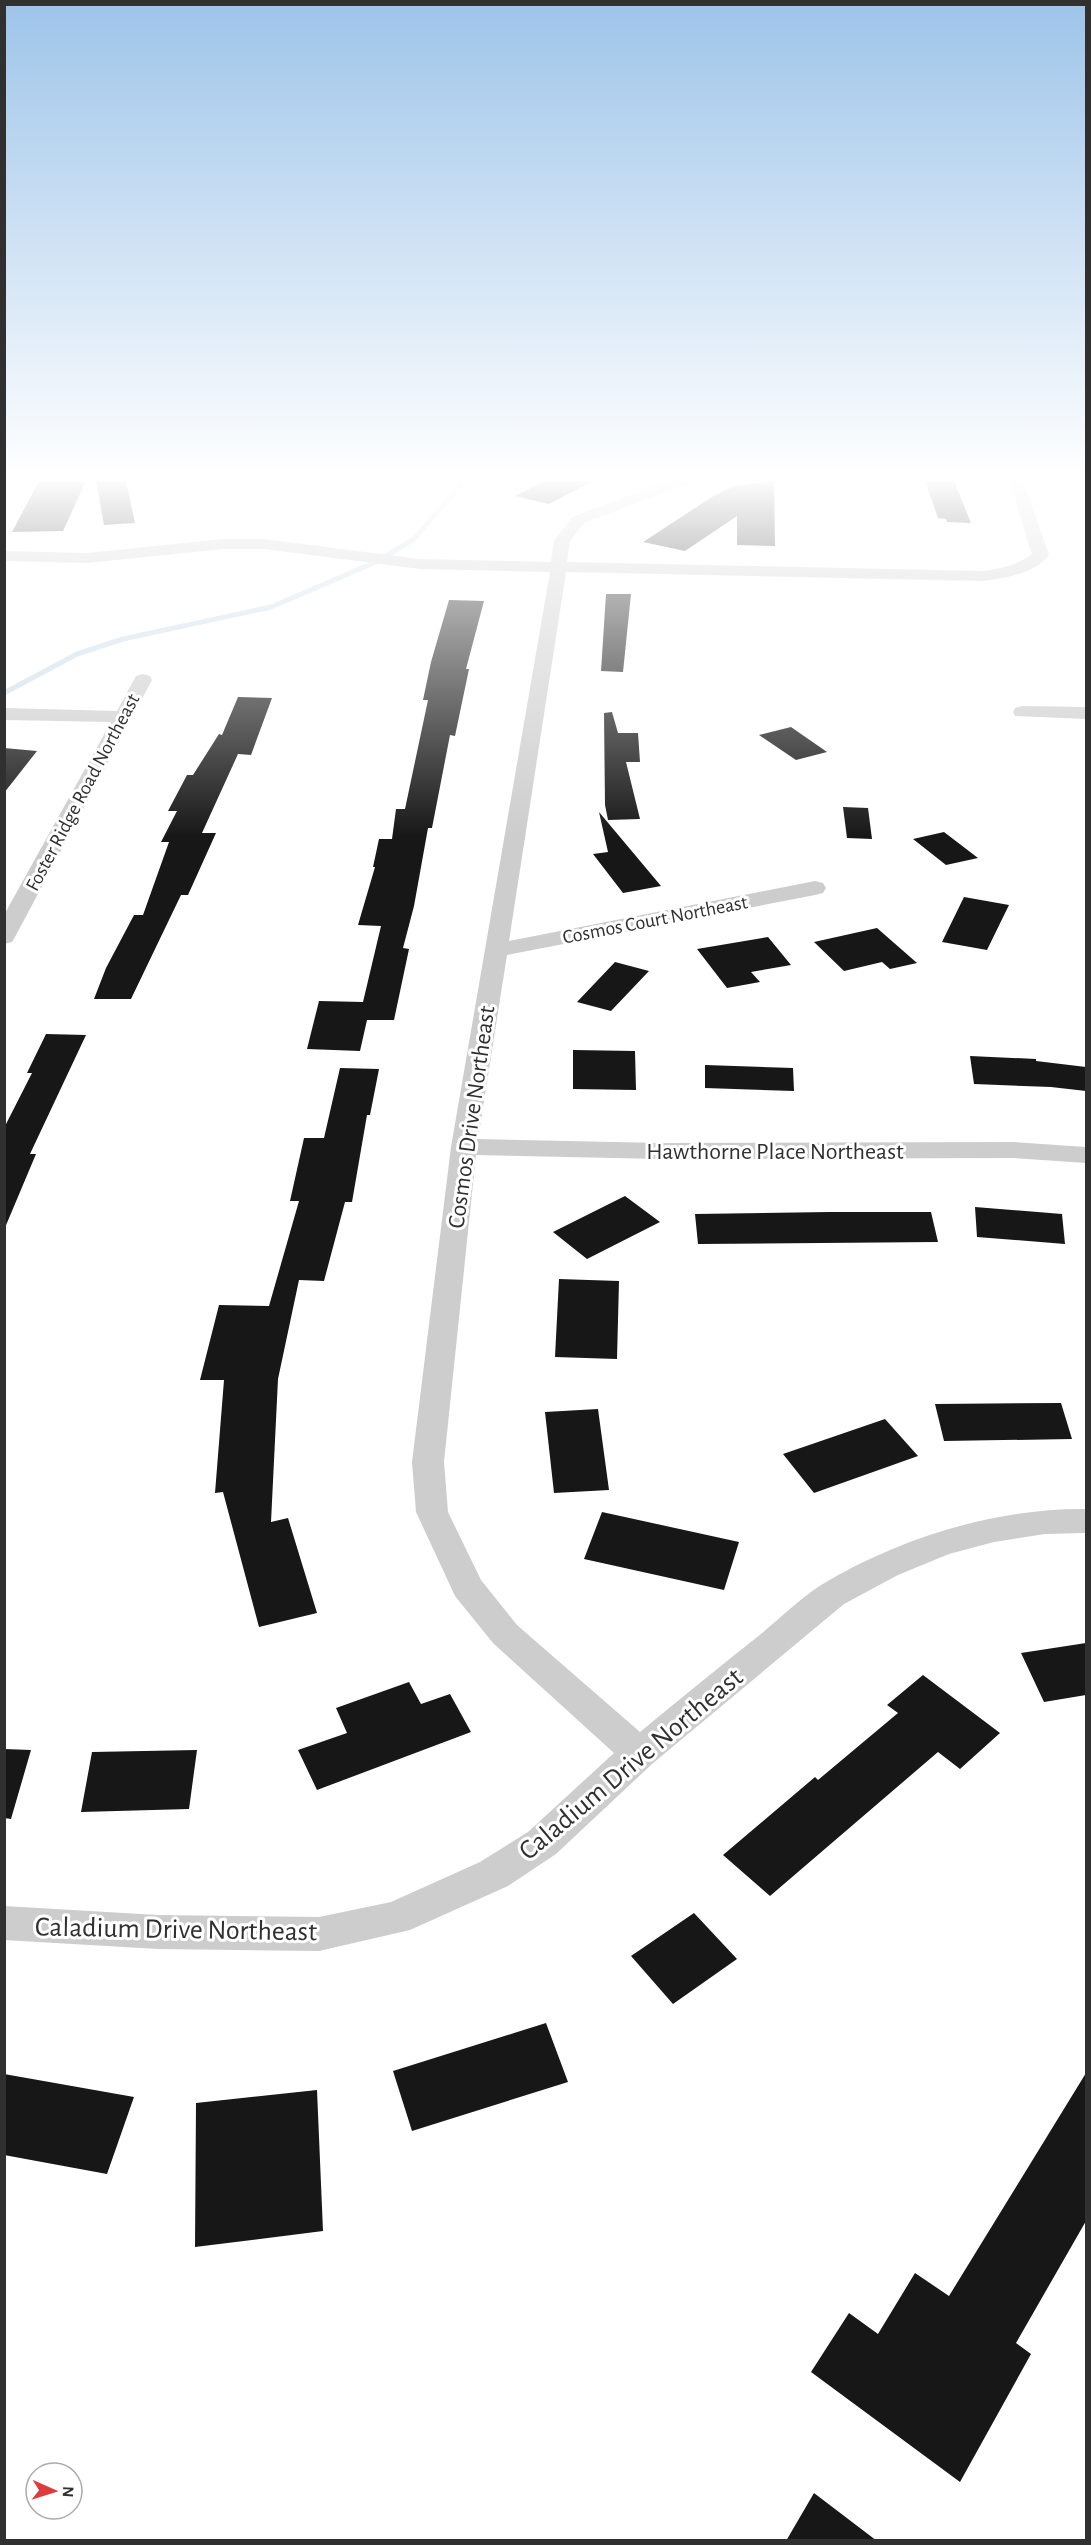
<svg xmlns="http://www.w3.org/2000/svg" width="1091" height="2545" viewBox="0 0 1091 2545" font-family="'Alegreya Sans',sans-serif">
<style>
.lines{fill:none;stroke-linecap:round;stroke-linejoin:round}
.stream{stroke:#ccddea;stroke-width:5}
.building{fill:#171717}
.minor{fill:#cdcdcd;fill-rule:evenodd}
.labels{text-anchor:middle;stroke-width:6;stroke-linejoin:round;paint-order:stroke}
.far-street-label{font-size:20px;fill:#303030;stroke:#fff}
.street-label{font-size:24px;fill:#303030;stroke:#fff}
.near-street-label{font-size:28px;fill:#303030;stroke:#fff}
</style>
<rect width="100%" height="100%" fill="#fff"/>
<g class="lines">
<path class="stream" d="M4,693L77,654L123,639L271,607L376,562L414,539L461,485"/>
</g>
<path class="building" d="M39,481H86L63,531L12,532Z
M96,481H126L135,523L104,525Z
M545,481H593L549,504L515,496Z
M774,481L775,546L737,545V516L685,551L643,542L715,495L735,486Z
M925,481H954L971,523L947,522L946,519L938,518Z
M606,594H631L623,672L601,671Z
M449,600L484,601L466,669H469L455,736L450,735L432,828H428L414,906L403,948L409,949L394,1020H367L360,1051L307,1049L319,1001L363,1002L381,926L358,925L375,867H373L379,839H392L396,809H405L428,700H423L431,662Z
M238,697L272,698L251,755L238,754L202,833H216L188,895H181L131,999H94L106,968L134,915H143L169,842H161L177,811H168L187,775H193L219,734L222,735Z
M612,712L618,733H638L640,762H626L640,819L608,820L605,805L604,713Z
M791,727L827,752L796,760L759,735Z
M4,748L37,751L4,793Z
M843,807L868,808L872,839L847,838Z
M599,812L661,886L623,893L593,854L608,852Z
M944,832L978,858L946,865L913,839Z
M964,897L1009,905L987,950L942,942Z
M877,928L917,963L890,969L882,962L844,971L814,942Z
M768,937L791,965L751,972L760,982L727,988L697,949Z
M615,962L649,971L611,1011L577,1002Z
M46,1034L86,1035L30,1154H36L4,1230V1128L32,1073H27Z
M573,1050L635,1051L636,1090L573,1089Z
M970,1056L1036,1059V1061L1086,1067V1091L1051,1087L974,1084Z
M705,1065L793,1068L794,1091L705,1088Z
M340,1068L379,1069L370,1115H367L352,1202H345L324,1281L299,1280L278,1379L271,1522L288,1518L317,1613L259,1627L223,1492L215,1493L224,1380H200L219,1305L269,1306L299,1201H290L304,1138H324Z
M625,1196L660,1222L587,1259L553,1232Z
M975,1207L1062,1214L1065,1244L977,1237Z
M830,1212H931L938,1242L698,1244L695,1214Z
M559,1279L619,1281L617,1359L555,1357Z
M1061,1403L1072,1439L944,1441L935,1404Z
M598,1409L609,1490L554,1493L545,1412Z
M885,1419L918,1456L814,1493L783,1454Z
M602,1512L739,1542L724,1590L584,1559Z
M1086,1643V1695L1044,1702L1021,1653Z
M923,1675L1000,1733L960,1769L938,1752L770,1896L723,1855L815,1777L818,1780L898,1713L887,1705Z
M409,1682L421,1704L450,1694L471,1732L317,1790L298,1750L347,1733L336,1708Z
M4,1749L31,1750L11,1819L4,1818Z
M197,1750L189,1809L81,1812L92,1752Z
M694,1913L737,1959L673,2004L631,1956Z
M546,2023L568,2082L412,2131L393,2071Z
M1086,2073V2221L1016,2343L1031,2354L960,2482L811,2372L849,2313L878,2334L915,2273L949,2296Z
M4,2074L134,2097L107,2174L4,2155Z
M317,2090L323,2231L195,2247L196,2103Z
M814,2493L877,2541H786Z"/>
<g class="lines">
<path class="minor" d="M668,481H689L687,484L584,523L570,541L567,562L982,571C1000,569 1017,565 1032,554L1009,481H1023L1049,555C1035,574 1004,578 982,581L566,572L509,941L815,881L823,883L826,888L823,893L815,895L507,955L478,1139L661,1143L1013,1142L1086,1147V1163L1013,1158L661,1159L476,1155L444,1462L448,1512L481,1580L517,1625L640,1732C680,1699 720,1666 761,1634C780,1618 800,1599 821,1585C899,1538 996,1508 1086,1509V1533L1045,1534L994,1542L949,1554L898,1575L844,1604L652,1764L556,1854L508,1886L410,1930L319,1951L158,1949L4,1940V1906L158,1915L319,1917L391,1902L480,1862L528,1832L614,1753L493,1643L455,1596L416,1512L412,1462L451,1147L550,572L420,569L264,549H223L87,563L4,561V551L87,553L223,539H264L420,559L551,562L554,541L572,517Z
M143,674L150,676L152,680L15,937L12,942L4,944V915L111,722L4,720V708L117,711L136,676Z
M1022,706L1086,707V719L1015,716L1013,712L1015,708Z"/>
</g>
<linearGradient id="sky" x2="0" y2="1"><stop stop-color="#9dc4e9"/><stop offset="0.57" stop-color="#fff"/><stop offset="1" stop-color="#fff" stop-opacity="0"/></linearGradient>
<rect width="1091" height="837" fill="url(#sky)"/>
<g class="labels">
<g class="far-street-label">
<text transform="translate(82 792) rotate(-62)" y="7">Foster Ridge Road Northeast</text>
<text transform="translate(655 919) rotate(-11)" y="7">Cosmos Court Northeast</text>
</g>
<g class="street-label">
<text transform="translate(471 1117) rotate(-82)" y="8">Cosmos Drive Northeast</text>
<text x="775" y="1159">Hawthorne Place Northeast</text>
</g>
<g class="near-street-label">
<text transform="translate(630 1763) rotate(-40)" y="10">Caladium Drive Northeast</text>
<text transform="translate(176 1928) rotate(1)" y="10">Caladium Drive Northeast</text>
</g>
</g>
<rect width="1091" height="2545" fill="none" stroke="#303030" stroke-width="12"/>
<g transform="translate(54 2491) rotate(93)"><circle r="28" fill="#ffffff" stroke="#acacac" stroke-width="1.5"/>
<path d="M0-4.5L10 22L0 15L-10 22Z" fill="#dc3c3e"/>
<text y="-9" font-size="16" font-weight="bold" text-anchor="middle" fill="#303030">N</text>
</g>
</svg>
